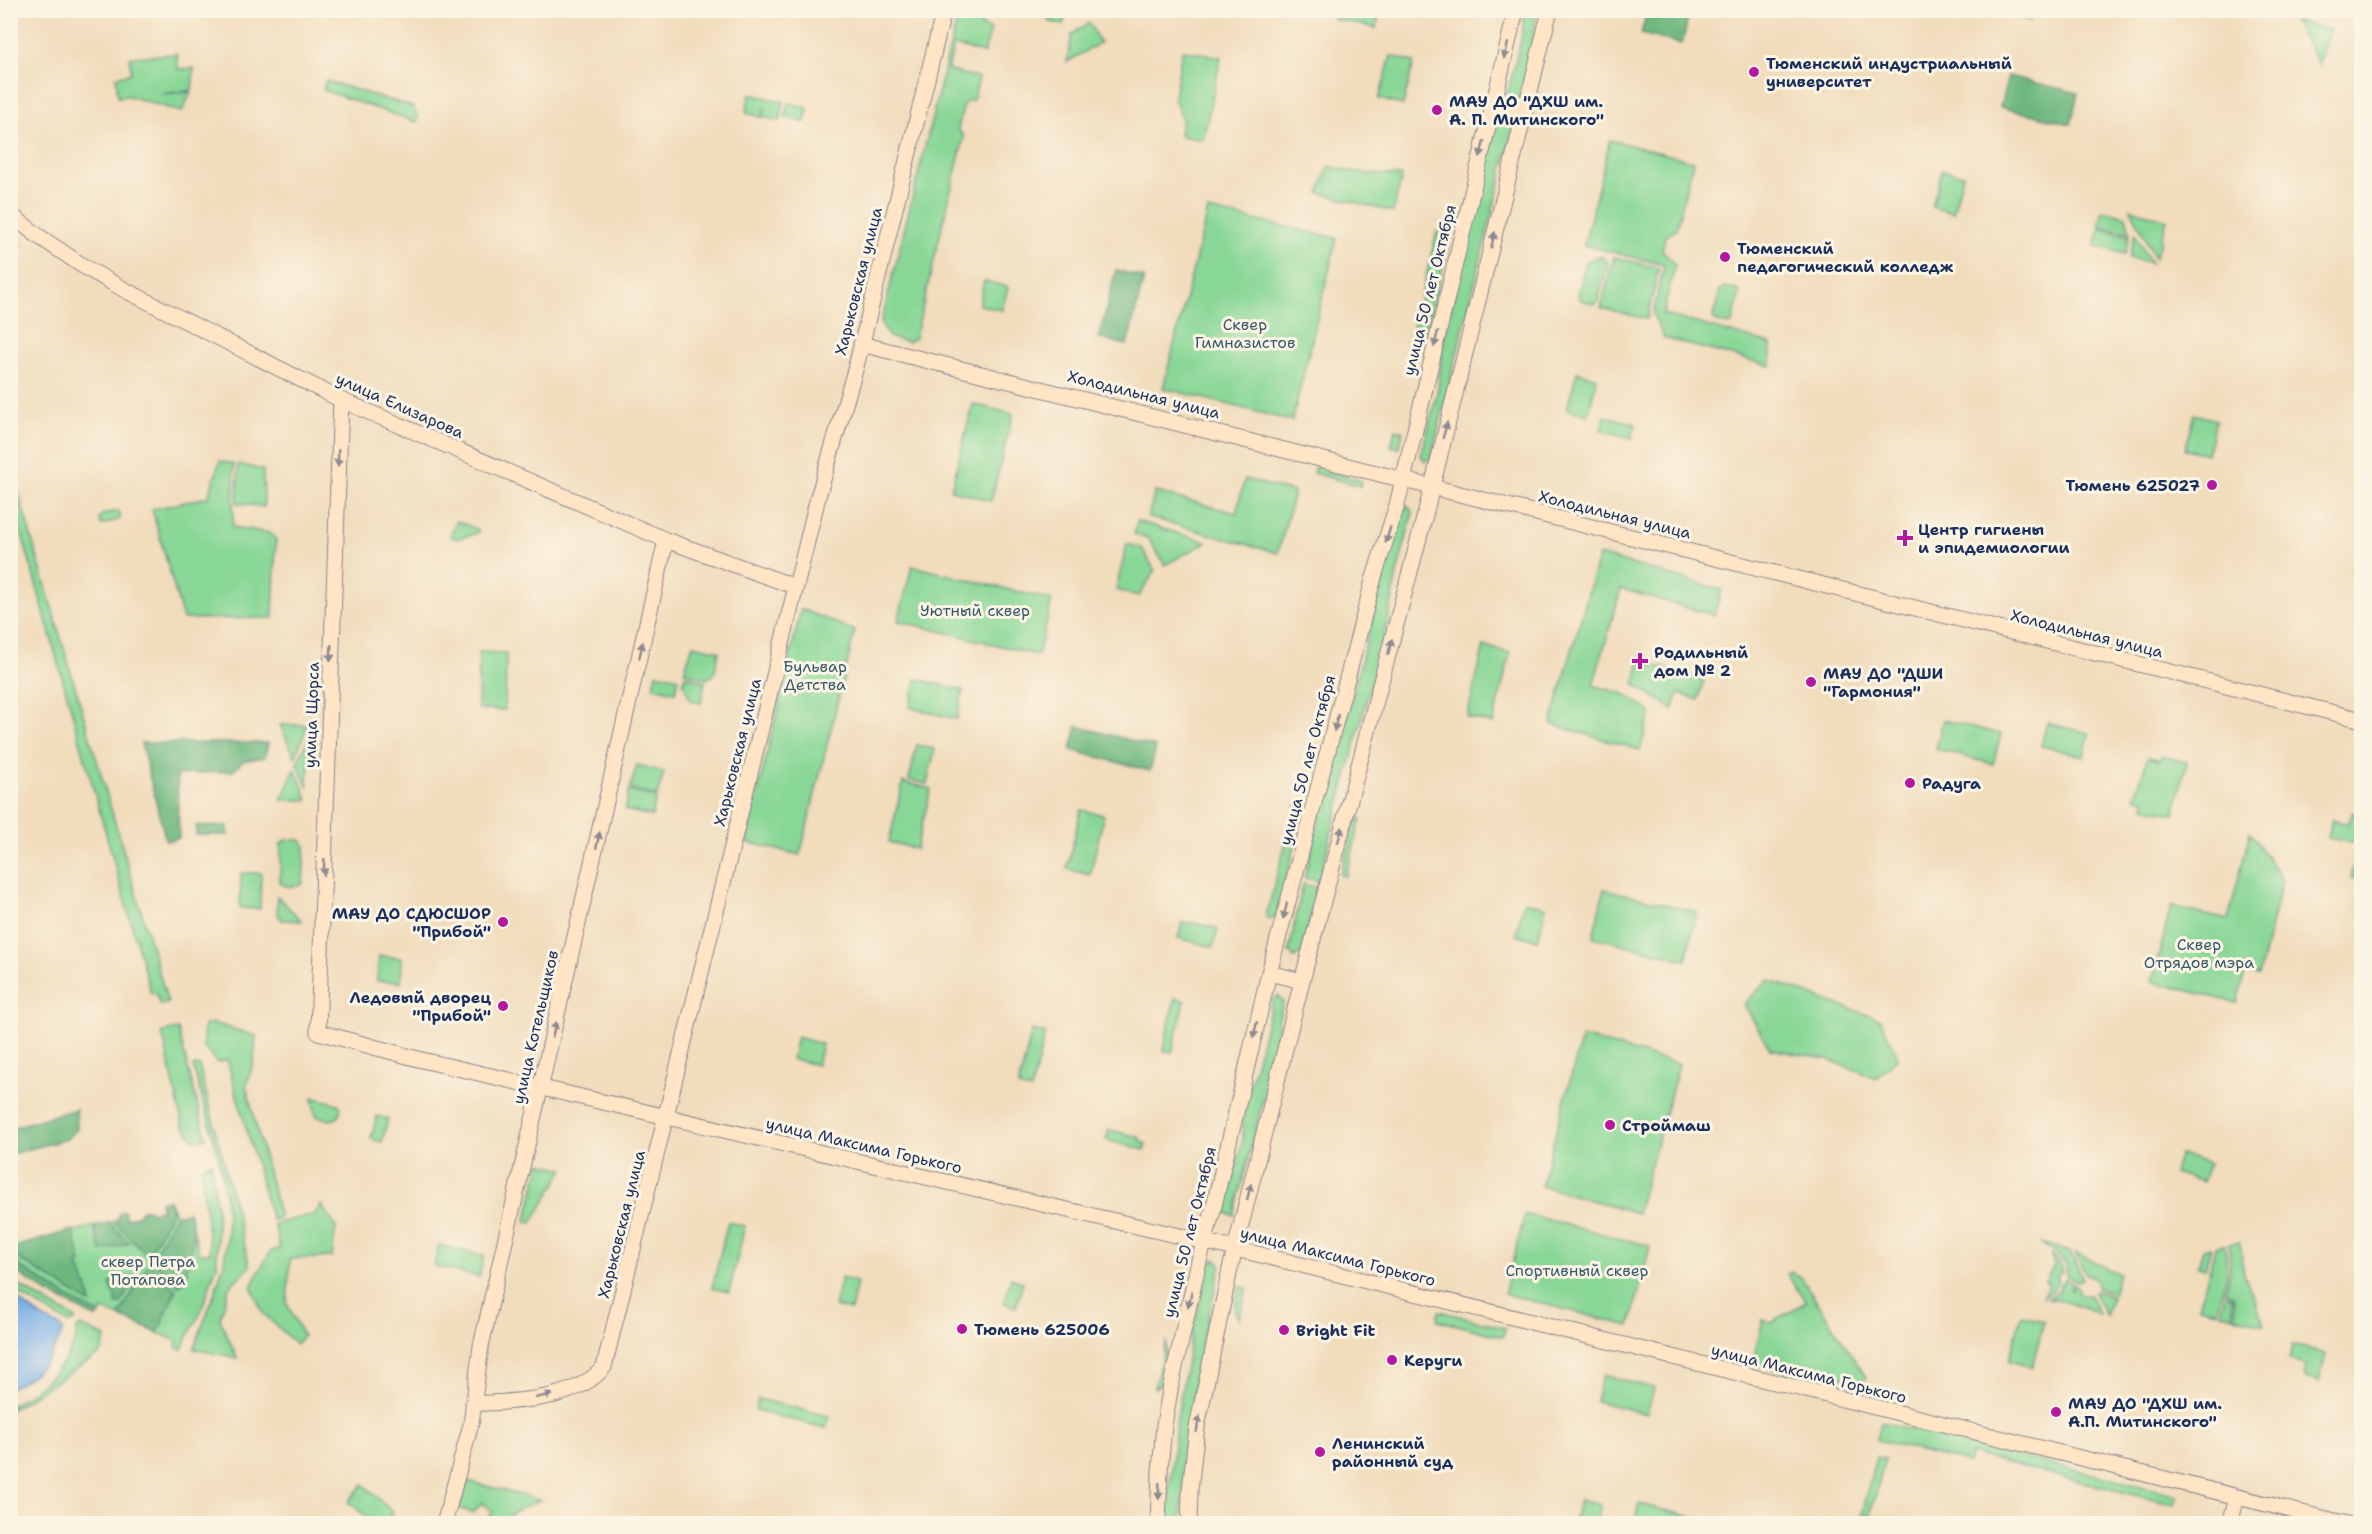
<svg xmlns="http://www.w3.org/2000/svg" width="2372" height="1534" viewBox="0 0 2372 1534" font-family="'Shantell Sans',sans-serif">
<style>
.green{fill:#89d796;stroke:#52837a;stroke-width:1.5}
.forest{fill:#6eb87f;stroke:#44746e;stroke-width:1.5}
.water{fill:#76aee6;stroke:#486ea2;stroke-width:1.5}
.lines{fill:none;stroke-linecap:round;stroke-linejoin:round}
.secondary-casing{stroke:#86868c;stroke-width:17}
.secondary{stroke:#ffe4c6;stroke-width:15}
.oneway{fill:#8d8a92}
.poi-dot{fill:#b5179e;stroke:#fcf5e5;stroke-width:2}
.labels{text-anchor:middle;stroke-width:6;stroke-linejoin:round;paint-order:stroke}
.poi-label{font-size:16px;font-weight:bold;fill:#1b2f5e;stroke:#fcf5e5;text-anchor:start}
.street-label{font-size:16px;fill:#1b2f5e;stroke:#fcf5e5}
.park-label{font-size:16px;fill:#36596c;stroke:#fcf5e5}
</style>
<rect width="100%" height="100%" fill="#fcf5e5"/>
<filter id="ink" filterUnits="userSpaceOnUse"><feTurbulence type="fractalNoise" baseFrequency=".0167" numOctaves="2"/><feDisplacementMap in="SourceGraphic" scale="12" xChannelSelector="R" yChannelSelector="G"/><feConvolveMatrix kernelMatrix="1 2 1 2 8 2 1 2 1" color-interpolation-filters="sRGB"/></filter>
<filter id="wash" filterUnits="userSpaceOnUse"><feTurbulence type="fractalNoise" baseFrequency=".008" numOctaves="4" result="noise"/><feDisplacementMap in="SourceGraphic" scale="24" xChannelSelector="R" yChannelSelector="G"/><feGaussianBlur stdDeviation="1.35" result="paint"/><feColorMatrix in="noise" values="0 0 0 0 0 0 0 0 0 0 0 0 0 0 0 0 0 1.4 0 .05"/><feComposite in="paint" operator="in"/></filter>
<g filter="url(#wash)">
<rect width="100%" height="100%" fill="#f1dcbb"/>
<path class="green" d="M959,11H985L981,26L991,29L984,53L954,46L948,70L979,78L973,100L964,103L958,129L964,137L915,338L908,342L889,337L881,323Z
M1051,11H1067L1063,25L1048,21Z
M1335,11V10L1380,11L1376,28L1333,19Z
M1525,11H1537L1531,55L1520,98L1513,102L1507,95L1521,40Z
M2293,20L2330,30L2319,65Z
M1089,23L1100,43L1067,62L1072,34Z
M1182,50L1221,57L1203,140L1180,136L1182,117L1174,99Z
M177,54L178,69L194,68L192,90L160,94L191,92L182,112L129,96L118,97L116,77L131,73L130,57Z
M1391,56L1414,62L1403,105L1379,99Z
M326,81L413,107L418,117L416,122L323,90Z
M750,94L784,102L780,121L763,117L765,106L762,117L746,113Z
M788,103L808,108L805,122L785,118Z
M1498,113L1507,118L1516,117L1431,458L1425,461L1421,456L1438,389L1443,344Z
M1610,140L1693,161L1676,230L1665,236L1662,250L1675,265L1663,314L1771,344V366L1664,338L1653,314L1664,265L1584,245Z
M1329,166L1356,173L1402,176L1393,212L1319,193Z
M1942,170L1963,175L1953,213L1932,207Z
M2131,209L2167,220L2155,258Z
M1208,210L1337,238L1292,421L1163,388Z
M2103,210L2126,216L2130,233L2099,226Z
M2100,228L2129,236L2125,254L2095,246Z
M1437,232L1451,236L1423,340L1414,338L1412,333Z
M2135,234L2151,263L2129,258Z
M11,237L22,245L11,262Z
M1599,256L1605,258L1608,264L1598,301L1594,304L1581,300L1578,295L1586,262Z
M1614,257L1659,268L1647,319L1601,308Z
M984,281L1008,287L1002,310L979,305Z
M1724,287L1737,290L1740,293L1732,323L1729,325L1715,321L1713,318L1720,290Z
M1577,372L1597,378L1588,415L1567,409Z
M973,404L1013,414L991,501L951,490Z
M2194,414L2216,420L2207,454L2185,449Z
M1605,416L1636,424L1632,438L1601,430Z
M1395,429L1403,432L1399,448L1391,446Z
M220,461L234,464L233,527L270,533L276,540L273,618L183,619L152,509L208,497Z
M238,464L263,470L264,507L237,503Z
M1315,467L1362,481L1360,486L1313,473Z
M11,468L168,1003L160,1005L156,993L151,994L11,495Z
M1245,479L1294,492L1278,553L1148,517L1155,492L1236,513Z
M1408,506L1413,512L1397,573L1390,612L1319,881L1304,878L1401,510Z
M116,511L120,513V519L101,525L99,519L102,515Z
M457,521L479,530L477,533L457,539L450,536Z
M1137,521L1207,542L1165,565L1148,538L1134,534Z
M1127,544L1142,548L1155,571L1139,596L1116,590Z
M1599,555L1722,590L1714,615L1621,589L1593,685L1624,694L1651,712L1640,750L1551,724Z
M912,566L1052,600L1038,655L898,621Z
M801,609L855,631L800,855L746,842Z
M693,645L719,651L714,675L706,679L684,672Z
M1484,646L1510,653L1493,724L1467,717Z
M479,652L506,653L505,710L478,709Z
M1640,661L1704,680L1698,700L1679,693L1673,709L1634,684Z
M656,673L679,678L675,692L653,687Z
M685,676L705,682L701,703L691,700L683,683Z
M916,679L963,690L957,719L910,708Z
M1943,720L2001,734L1993,764L1936,749Z
M2047,723L2089,733L2084,756L2041,746Z
M280,725H308L295,757Z
M310,735L308,788L297,763Z
M917,745L935,749L927,784L909,780Z
M2161,756L2187,762L2174,814L2144,807L2146,800L2135,797L2148,757L2160,760Z
M637,765L664,772L657,796L630,789Z
M295,769L308,800H281Z
M903,782L931,789L916,849L889,842Z
M629,791L656,797L652,816L625,810Z
M1296,805L1303,815L1276,918L1268,919L1266,916Z
M1081,810L1104,815L1090,875L1067,869Z
M2353,812L2361,815V840L2352,843L2328,838L2332,819L2348,824Z
M1361,818L1346,876L1340,875L1354,822Z
M2250,832L2282,880L2259,975L2245,972L2237,1003L2152,982L2171,907L2228,920Z
M287,840H300L305,845L303,883C298,888 285,888 280,882L281,843Z
M2359,843L2361,844V880L2351,878Z
M241,873H261L260,909L240,908Z
M1303,884L1318,888L1301,954L1294,958L1289,951Z
M1604,889L1697,912L1686,960L1593,937Z
M277,896L302,921L282,920L277,913Z
M1524,901L1546,907L1538,940L1516,935Z
M1182,923H1195L1218,929L1213,947L1178,938Z
M379,956L402,958L401,982L377,981Z
M1768,980L1880,1019L1898,1057L1876,1078L1827,1059L1770,1049L1744,1004Z
M1279,996L1283,1002L1278,1023L1279,1037L1234,1215L1225,1213L1243,1139V1112L1273,999Z
M1175,998L1185,1001L1172,1052L1163,1050Z
M213,1023L256,1036L254,1061L246,1086L280,1218L272,1220L227,1060L217,1063L203,1047L204,1025Z
M178,1029L206,1138L195,1141L183,1125L162,1032Z
M1032,1030L1045,1033L1031,1090L1018,1087Z
M797,1037L822,1044L817,1065L792,1059Z
M1582,1037L1679,1064L1637,1213L1541,1186Z
M199,1065L250,1267L229,1287L220,1319L237,1358L194,1349C203,1322 216,1294 223,1266C238,1202 210,1127 193,1066Z
M312,1097L338,1104L341,1108L338,1118L330,1120L316,1116Z
M377,1116L388,1119L382,1142L371,1139Z
M1109,1130L1139,1137L1141,1142L1146,1144L1145,1150L1106,1140Z
M2180,1154L2209,1164L2203,1182L2174,1173Z
M211,1162L217,1212V1265L201,1312L181,1350L176,1347L177,1341L103,1310L97,1318L48,1293L11,1268V1248C61,1233 112,1223 162,1210L160,1202L169,1200L176,1215L189,1212L199,1253H210L201,1168Z
M540,1163L564,1169L532,1223L526,1222Z
M321,1205L336,1227L332,1257L290,1259L287,1304L303,1336L296,1344L263,1313L251,1286L270,1252L280,1248L274,1224L315,1214Z
M1525,1214L1650,1246L1630,1326L1504,1294Z
M728,1222L745,1226L729,1292L712,1288Z
M2240,1242L2244,1274L2265,1325L2235,1316L2234,1296L2225,1292L2230,1273L2229,1244Z
M2041,1243L2070,1252L2083,1278L2079,1281L2066,1277C2071,1259 2053,1253 2041,1243Z
M439,1245L484,1256L479,1277L434,1266Z
M2225,1245L2227,1275L2217,1311L2199,1307L2209,1271H2212L2209,1270L2215,1247Z
M2211,1247L2205,1268L2198,1266L2203,1249Z
M2075,1253C2091,1258 2102,1268 2119,1273L2113,1294L2097,1288C2097,1280 2094,1277 2086,1274Z
M2051,1255L2059,1261L2063,1271L2057,1275L2059,1283L2052,1292L2042,1297L2049,1284L2045,1282L2054,1265Z
M1216,1259L1221,1264L1202,1343L1188,1426L1181,1523L1166,1524L1176,1425L1190,1341L1209,1264Z
M1792,1272L1801,1277L1866,1377L1859,1383L1838,1377L1836,1385L1752,1364L1763,1320L1772,1322L1806,1302L1787,1274Z
M841,1278L857,1282L851,1310L834,1306Z
M1011,1278L1023,1282L1016,1307L1004,1303Z
M2065,1280L2072,1283L2070,1290H2072L2074,1284L2077,1285L2080,1295H2090L2099,1314L2064,1301L2048,1299L2058,1292Z
M11,1281L76,1319L75,1321L68,1323L11,1289Z
M1239,1287L1247,1288L1239,1319L1234,1310Z
M2096,1291L2112,1297L2106,1316L2094,1293Z
M2225,1295L2232,1297L2233,1316L2220,1312Z
M1439,1311L1505,1328L1503,1337L1437,1320Z
M2021,1315L2044,1321L2032,1367L2009,1361Z
M80,1326L106,1337L101,1353L11,1410V1405C36,1392 76,1360 77,1329Z
M1166,1341V1361L1162,1384L1154,1388Z
M2292,1345L2326,1353L2319,1382L2304,1378L2306,1365L2289,1360Z
M1603,1375L1654,1388L1647,1414L1596,1401Z
M758,1399L829,1416L826,1428L755,1411Z
M1881,1422L2177,1495L2175,1505L1971,1454L1968,1463L1877,1440Z
M1876,1457L1885,1459L1870,1517L1862,1515Z
M467,1481L540,1500L516,1511L500,1523H484L493,1512L482,1503L473,1513L459,1508Z
M363,1484L393,1512L384,1523H375L348,1502Z
M1580,1500L1601,1505L1596,1523H1573Z
M1639,1504L1718,1523H1634Z"/>
<path class="forest" d="M1647,11H1690L1682,44L1641,34Z
M1994,11H2033L2030,20Z
M2008,76L2078,93L2071,124L2000,107Z
M1116,270L1144,278L1127,345L1099,338Z
M1077,726L1156,747L1150,771L1071,750Z
M141,743H268L265,757L243,761L233,771L177,775L179,838L166,841Z
M196,826H228V835H196Z
M76,1109L77,1129L67,1139L11,1154V1128Z
M169,1200L172,1211L148,1256L114,1221L118,1220L119,1213L124,1211L126,1219L137,1216L143,1209H148L153,1212L162,1210L160,1202Z
M189,1212L194,1233L185,1280L178,1286L151,1259L176,1215Z
M109,1223L130,1243L101,1251L94,1227Z
M73,1230L81,1262L78,1263L85,1285H87L91,1304L11,1254V1248Z
M11,1261L77,1303L100,1314L97,1318L48,1293L11,1268Z
M149,1263L176,1290L158,1332L119,1316Z
M137,1275L121,1303L117,1304L110,1283Z"/>
<path class="water" d="M11,1295L44,1319L60,1326L63,1331C52,1360 38,1374 11,1388Z"/>
</g>
<g filter="url(#ink)">
<g class="lines">
<g class="secondary-casing">
<path id="secondary" d="M1496,92C1499,112 1516,114 1528,99
M10,214L37,235L83,266L123,289L341,400L666,540L796,587
M861,344C1362,465 1861,596 2362,720
M341,400L318,1032L422,1060L1257,1254L2347,1524
M1269,973L1302,981
M473,1404C516,1401 574,1402 604,1367L818,497L857,363L944,10
M444,1524L471,1424L481,1346L666,540
M1158,1524L1160,1471L1164,1425L1171,1385L1199,1261L1212,1214L1269,973L1374,577L1397,505L1516,10
M1189,1524L1190,1490L1197,1427L1230,1269L1302,981L1425,515L1550,10
M2230,1524L2237,1497"/>
</g>
<use href="#secondary" class="secondary"/>
</g>
<defs><path id="oneway-solid" d="M-6-.8H1V-3.2L6.5 0L1 3.2V.8H-6Z" transform="scale(1.5)"/></defs>
<g class="oneway">
<use href="#oneway-solid" transform="translate(1506 51) rotate(104)"/>
<use href="#oneway-solid" transform="translate(1482 149) rotate(104)"/>
<use href="#oneway-solid" transform="translate(1493 240) rotate(-77)"/>
<use href="#oneway-solid" transform="translate(1436 339) rotate(104)"/>
<use href="#oneway-solid" transform="translate(1445 430) rotate(-75)"/>
<use href="#oneway-solid" transform="translate(338 458) rotate(92)"/>
<use href="#oneway-solid" transform="translate(1388 535) rotate(107)"/>
<use href="#oneway-solid" transform="translate(1390 647) rotate(-75)"/>
<use href="#oneway-solid" transform="translate(641 650) rotate(-78)"/>
<use href="#oneway-solid" transform="translate(331 653) rotate(92)"/>
<use href="#oneway-solid" transform="translate(1336 723) rotate(104)"/>
<use href="#oneway-solid" transform="translate(1340 835) rotate(-75)"/>
<use href="#oneway-solid" transform="translate(598 840) rotate(-78)"/>
<use href="#oneway-solid" transform="translate(324 867) rotate(92)"/>
<use href="#oneway-solid" transform="translate(1285 911) rotate(105)"/>
<use href="#oneway-solid" transform="translate(554 1030) rotate(-77)"/>
<use href="#oneway-solid" transform="translate(1255 1030) rotate(103)"/>
<use href="#oneway-solid" transform="translate(1249 1192) rotate(-76)"/>
<use href="#oneway-solid" transform="translate(1190 1299) rotate(103)"/>
<use href="#oneway-solid" transform="translate(544 1396) rotate(-13)"/>
<use href="#oneway-solid" transform="translate(1198 1424) rotate(-80)"/>
<use href="#oneway-solid" transform="translate(1159 1491) rotate(92)"/>
</g>
</g>
<g class="poi-dot">
<circle cx="1754" cy="72" r="6"/>
<circle cx="1437" cy="110" r="6"/>
<circle cx="1725" cy="257" r="6"/>
<circle cx="2212" cy="485" r="6"/>
<path d="M1902 529h6v6h6v6h-6v6h-6v-6h-6v-6h6z"/>
<path d="M1637 652h6v6h6v6h-6v6h-6v-6h-6v-6h6z"/>
<circle cx="1811" cy="682" r="6"/>
<circle cx="1910" cy="783" r="6"/>
<circle cx="503" cy="922" r="6"/>
<circle cx="503" cy="1006" r="6"/>
<circle cx="1610" cy="1125" r="6"/>
<circle cx="962" cy="1329" r="6"/>
<circle cx="1284" cy="1330" r="6"/>
<circle cx="1392" cy="1360" r="6"/>
<circle cx="2056" cy="1412" r="6"/>
<circle cx="1320" cy="1452" r="6"/>
</g>
<g class="labels">
<g class="poi-label">
<text x="1766" y="69">Тюменский индустриальный<tspan x="1766" dy="18">университет</tspan></text>
<text x="1449" y="107">МАУ ДО "ДХШ им.<tspan x="1449" dy="18">А. П. Митинского"</tspan></text>
<text x="1737" y="254">Тюменский<tspan x="1737" dy="18">педагогический колледж</tspan></text>
<text x="2200" y="491" text-anchor="end">Тюмень 625027</text>
<text x="1918" y="535">Центр гигиены<tspan x="1918" dy="18">и эпидемиологии</tspan></text>
<text x="1654" y="658">Родильный<tspan x="1654" dy="18">дом № 2</tspan></text>
<text x="1823" y="679">МАУ ДО "ДШИ<tspan x="1823" dy="18">"Гармония"</tspan></text>
<text x="1922" y="789">Радуга</text>
<text x="491" y="919" text-anchor="end">МАУ ДО СДЮСШОР<tspan x="491" dy="18">"Прибой"</tspan></text>
<text x="491" y="1003" text-anchor="end">Ледовый дворец<tspan x="491" dy="18">"Прибой"</tspan></text>
<text x="1622" y="1131">Строймаш</text>
<text x="974" y="1335">Тюмень 625006</text>
<text x="1296" y="1336">Bright Fit</text>
<text x="1404" y="1366">Керуги</text>
<text x="2068" y="1409">МАУ ДО "ДХШ им.<tspan x="2068" dy="18">А.П. Митинского"</tspan></text>
<text x="1332" y="1449">Ленинский<tspan x="1332" dy="18">районный суд</tspan></text>
</g>
<g class="street-label">
<text transform="translate(858 281) rotate(-76)" y="6">Харьковская улица</text>
<text transform="translate(1429 290) rotate(-76)" y="6">улица 50 лет Октября</text>
<text transform="translate(1144 394) rotate(14)" y="6">Холодильная улица</text>
<text transform="translate(400 405) rotate(24)" y="6">улица Елизарова</text>
<text transform="translate(1615 514) rotate(14)" y="6">Холодильная улица</text>
<text transform="translate(2087 633) rotate(14)" y="6">Холодильная улица</text>
<text transform="translate(311 715) rotate(-88)" y="6">улица Щорса</text>
<text transform="translate(737 752) rotate(-76)" y="6">Харьковская улица</text>
<text transform="translate(1307 760) rotate(-75)" y="6">улица 50 лет Октября</text>
<text transform="translate(535 1027) rotate(-77)" y="6">улица Котельщиков</text>
<text transform="translate(864 1145) rotate(13)" y="6">улица Максима Горького</text>
<text transform="translate(621 1224) rotate(-76)" y="6">Харьковская улица</text>
<text transform="translate(1189 1232) rotate(-76)" y="6">улица 50 лет Октября</text>
<text transform="translate(1338 1256) rotate(14)" y="6">улица Максима Горького</text>
<text transform="translate(1809 1373) rotate(14)" y="6">улица Максима Горького</text>
</g>
<g class="park-label">
<text x="1245" y="330">Сквер<tspan x="1245" dy="18">Гимназистов</tspan></text>
<text x="975" y="616">Уютный сквер</text>
<text x="815" y="672">Бульвар<tspan x="815" dy="18">Детства</tspan></text>
<text x="2199" y="950">Сквер<tspan x="2199" dy="18">Отрядов мэра</tspan></text>
<text x="148" y="1267">сквер Петра<tspan x="148" dy="18">Потапова</tspan></text>
<text x="1577" y="1276">Спортивный сквер</text>
</g>
</g>
<rect width="2372" height="1534" fill="none" stroke="#fcf5e5" stroke-width="36"/>
</svg>
